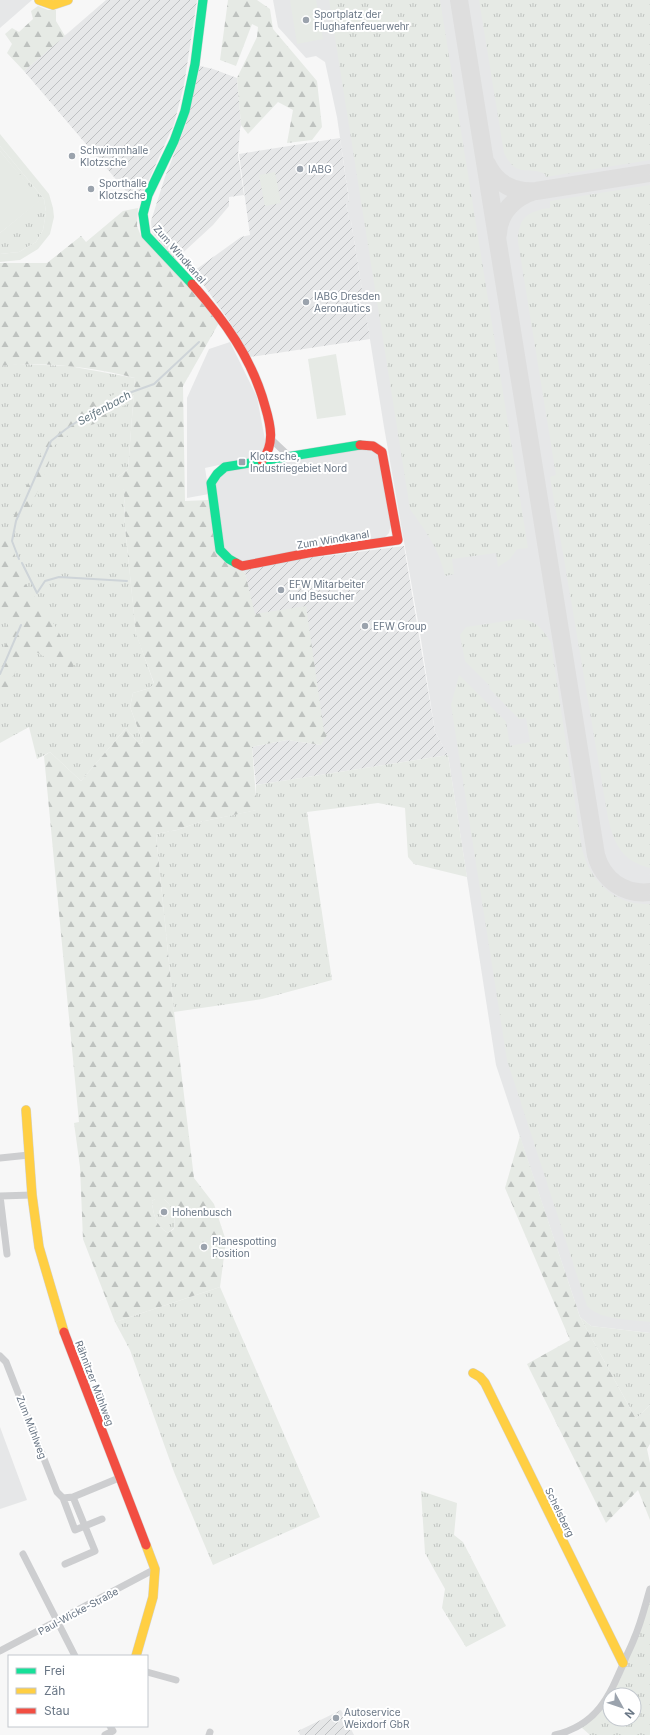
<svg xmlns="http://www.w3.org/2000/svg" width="650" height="1735" viewBox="0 0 650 1735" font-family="Inter,sans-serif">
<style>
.built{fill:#e6e7e8}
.industrial{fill:url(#industrial-furrows)}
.grass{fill:url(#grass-tufts)}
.forest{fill:url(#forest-firs);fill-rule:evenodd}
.pitch{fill:#e6eae5}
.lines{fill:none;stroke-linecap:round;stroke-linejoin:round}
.stream{stroke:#ced4d8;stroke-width:2}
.taxiway{stroke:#dedede;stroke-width:18}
.fast-casing{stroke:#d3d4d5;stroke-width:10}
.slow-casing{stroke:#d3d4d5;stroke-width:10}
.jam-casing{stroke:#d3d4d5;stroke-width:10}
.street{stroke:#cdced0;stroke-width:7}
.fast{stroke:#16e098;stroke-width:9}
.slow{stroke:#ffcf43;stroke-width:9}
.jam{stroke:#f24e42;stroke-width:9}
.poi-dot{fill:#9ba3ad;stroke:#fff;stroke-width:1.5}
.labels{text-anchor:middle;stroke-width:4;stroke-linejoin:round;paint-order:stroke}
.poi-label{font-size:10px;fill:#697685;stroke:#fff;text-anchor:start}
.street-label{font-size:10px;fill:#697685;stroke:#fff}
.water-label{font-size:11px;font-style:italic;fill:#647780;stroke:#fff}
</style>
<defs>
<pattern id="industrial-furrows" width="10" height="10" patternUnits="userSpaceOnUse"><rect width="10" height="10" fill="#e6e7e8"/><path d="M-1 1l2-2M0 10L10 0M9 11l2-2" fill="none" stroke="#bec0c2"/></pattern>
<pattern id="grass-tufts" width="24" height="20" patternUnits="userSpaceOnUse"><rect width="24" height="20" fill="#e6eae5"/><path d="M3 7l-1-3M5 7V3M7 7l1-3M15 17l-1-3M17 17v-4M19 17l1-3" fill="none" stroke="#bec2bf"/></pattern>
<pattern id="forest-firs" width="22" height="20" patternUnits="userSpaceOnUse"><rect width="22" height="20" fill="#e6eae5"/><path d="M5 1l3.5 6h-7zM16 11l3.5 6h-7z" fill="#bec2bf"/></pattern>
</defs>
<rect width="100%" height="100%" fill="#f7f7f7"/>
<path class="built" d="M0,0H32L0,28Z
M273,0H650V1333L591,1326L580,1317L496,1065L448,755L435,732L420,633L384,427L351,221L349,220L346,203L349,200L337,117L325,62L316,56L306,58L278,27Z
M230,342L257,397L266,445L263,450L256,457L205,468L209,494L187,498V398L209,349Z
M362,448L377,451L391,524L389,533L384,538L243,561L235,558L223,547L215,490L217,479L227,470Z
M0,1427L27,1500L0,1509Z"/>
<path class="industrial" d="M106,0H197L184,85L174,124L141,197H131L24,71Z
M200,66L213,69L237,78L241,125L240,129L238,155L244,195L229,197V206L213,225L175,260L152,232L151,221L165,177L186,124Z
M340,138L349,201L346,203L349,219L351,221L370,339L250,357L229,321L194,271L241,237L250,235L239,154Z
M404,546L435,732L448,755L256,785L252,747L287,740L321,745L326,735L254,614L245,573L241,569L302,557H319Z
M341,1710L354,1735H300L298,1731Z"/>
<path class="grass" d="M329,0H440L528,548L517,549L510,559L498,567L496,553L452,559L454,574L445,576C439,548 426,532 410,509Z
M479,0H650V160L546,177L545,174C526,165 518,180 504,153Z
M0,146L44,199L46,212L43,230L36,242L19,252L0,254V233L40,200L0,151Z
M650,185V868C622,861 614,844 608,818L550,477L556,475L518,242C518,218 527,211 550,208V201Z
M18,364L69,366L135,378L128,469L118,477L124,490L125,527L136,633L154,684L150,688L133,693L130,707L143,742L139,744L126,728L81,781L50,752L37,759L29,727L0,743V366Z
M520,619C537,621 543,629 551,643L582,849C590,881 615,906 650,904V1322C630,1319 602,1321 587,1306L507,1060L451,705L459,675L506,722L510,746L530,742L526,718L519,719L489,688L490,686L465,661L460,635L466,627Z
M448,755L467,877L414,864L408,857L405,808L378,803L307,812L332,980L262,999L174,1012L156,834L177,830L200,822L256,810V785Z
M155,1199H164C174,1208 176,1215 174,1228L168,1233C156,1226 153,1214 152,1201Z
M220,1287L320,1517L213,1565L174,1472L130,1350L115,1322Z
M580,1317L591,1326L650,1333V1405L636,1419Z
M421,1491L457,1503L454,1535L463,1542L506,1626L466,1647L442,1608L445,1589L425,1553Z
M650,1597V1735H590L581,1727C592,1719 603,1711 610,1699V1719H634V1695H612L620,1680Z"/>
<path class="forest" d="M228,0H257L270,9L273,29L317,81L322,127L312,140L287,143L293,110L278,102L248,134L241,125L237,78L257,37L258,27L252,24L236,66L220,60Z
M38,6L48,10H56V21L65,36L24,71L7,53L12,44L5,34L12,28L19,32L33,19L31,11Z
M138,208L137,226L141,236L220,321L183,386L185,501L209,500L217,551L245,573L255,614L306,606L324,731L327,735L321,745L287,740L252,747L257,810L200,822L177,830L156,834L174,1012L194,1178L214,1204L226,1241L220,1287L115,1322L83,1239L80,1167L74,1123L79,1122L44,756L50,752L81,781L126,728L139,744L143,742L130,707L133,693L150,688L154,683L136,634L125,527L124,490L118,485V477L128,469L135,378C92,367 44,361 0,366V263H47L81,236L86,242L123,211ZM155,1199H164C174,1208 176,1215 174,1229L168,1233C156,1226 153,1214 152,1201Z
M124,390L130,395V403L115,410L101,422L77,429L55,445L44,477L31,506L23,511L15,533L14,558L24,578L25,584L28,587L55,626L76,663L71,670H64L56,663L29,648L25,647L11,682L0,703V658L7,641L9,627L0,607V530L3,534L7,532L47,439L78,414L83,403L102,400Z
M520,1136L580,1317L636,1419L650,1405V1444L647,1449L650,1463V1520L638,1490L606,1523L527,1364L570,1340L505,1188Z"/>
<path class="pitch" d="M290,0H316L323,39L297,44Z
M0,134L49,194L53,208L54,217L50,234L38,249L20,260L0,262V254L19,252L36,242L43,230L46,212L44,199L0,146Z
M0,151L41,200L0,233Z
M275,172L281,203L265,206L259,175Z
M336,354L346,415L317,419L308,359Z"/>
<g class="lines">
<path class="stream" d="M19,559L12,541L16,521L51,441L66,429L84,417L129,393L154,384L199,342
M22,563L37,593L45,581L59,577L127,581
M0,674L21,625"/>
<path class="taxiway" d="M459,0L596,855C603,880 624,895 650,892
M487,164C496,184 515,193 536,191L650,173
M498,234C499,212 515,197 535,191"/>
<g class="fast-casing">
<path id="fast" d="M192,284L146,235L143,214L148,195L174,141L185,111L195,64L203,0
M236,563L229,559L220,550L211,483L217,474L225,467L360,445"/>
</g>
<g class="slow-casing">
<path id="slow" d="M39,0L53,5L68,0
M26,1110L32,1195L39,1247L64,1332
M473,1373L480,1377L485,1383L623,1663
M136,1656L153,1597L155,1569L146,1545"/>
</g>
<g class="jam-casing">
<path id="jam" d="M192,284C224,320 252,358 265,406C271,426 275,444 262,461
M236,563L242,566L308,553L398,540L382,452L373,446L360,445
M64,1332L146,1545"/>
</g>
<path class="street" d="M273,441L290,457
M0,1158L29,1155
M0,1196L7,1254
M0,1196L32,1195
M0,1356L6,1362L57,1492L63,1498L73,1497L119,1478
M63,1498L75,1530L102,1519
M23,1554L75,1656
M65,1564L95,1551L73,1497
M0,1651L155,1569
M147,1672L176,1680
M105,1735L113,1731L110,1726
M209,1735L210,1732
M555,1735C597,1725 609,1697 624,1662C627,1654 631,1647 634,1639C641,1623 645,1606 650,1589"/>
<use href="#fast" class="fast"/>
<use href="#slow" class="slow"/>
<use href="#jam" class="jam"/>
</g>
<g class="poi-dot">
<circle cx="306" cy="20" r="4"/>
<circle cx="72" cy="156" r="4"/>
<circle cx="300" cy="169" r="4"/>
<circle cx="91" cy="189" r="4"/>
<circle cx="306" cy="302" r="4"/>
<rect x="238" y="458" width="8" height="8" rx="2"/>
<circle cx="281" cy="590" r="4"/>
<circle cx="365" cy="626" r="4"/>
<circle cx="164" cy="1212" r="4"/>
<circle cx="204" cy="1247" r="4"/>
<circle cx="336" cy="1718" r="4"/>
</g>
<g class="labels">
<g class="poi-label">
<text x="314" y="18">Sportplatz der<tspan x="314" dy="12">Flughafenfeuerwehr</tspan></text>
<text x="80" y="154">Schwimmhalle<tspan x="80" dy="12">Klotzsche</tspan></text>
<text x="308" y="173">IABG</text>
<text x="99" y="187">Sporthalle<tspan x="99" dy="12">Klotzsche</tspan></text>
<text x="314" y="300">IABG Dresden<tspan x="314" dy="12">Aeronautics</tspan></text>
<text x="250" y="460">Klotzsche,<tspan x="250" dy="12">Industriegebiet Nord</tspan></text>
<text x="289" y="588">EFW Mitarbeiter<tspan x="289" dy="12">und Besucher</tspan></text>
<text x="373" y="630">EFW Group</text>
<text x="172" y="1216">Hohenbusch</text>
<text x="212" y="1245">Planespotting<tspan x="212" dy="12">Position</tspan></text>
<text x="344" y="1716">Autoservice<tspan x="344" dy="12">Weixdorf GbR</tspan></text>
</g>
<g class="street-label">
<text transform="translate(180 254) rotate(49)" y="4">Zum Windkanal</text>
<text transform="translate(333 539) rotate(-9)" y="4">Zum Windkanal</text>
<text transform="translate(95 1383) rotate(69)" y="4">Rähnitzer Mühlweg</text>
<text transform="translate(32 1427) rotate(69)" y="4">Zum Mühlweg</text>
<text transform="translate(560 1512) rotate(64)" y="4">Schelsberg</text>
<text transform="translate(78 1611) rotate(-28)" y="4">Paul-Wicke-Straße</text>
</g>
<g class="water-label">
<text transform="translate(104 408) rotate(-29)" y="4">Seifenbach</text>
</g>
</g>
<rect x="8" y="1655" width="140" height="72" fill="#ffffff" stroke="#c3c8ce"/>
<rect x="16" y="1668" width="20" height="6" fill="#16e098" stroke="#c3c8ce"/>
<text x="44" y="1675" font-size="12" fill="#697685">Frei</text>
<rect x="16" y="1688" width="20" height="6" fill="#ffcf43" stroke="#c3c8ce"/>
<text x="44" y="1695" font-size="12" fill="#697685">Zäh</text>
<rect x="16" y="1708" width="20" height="6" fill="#f24e42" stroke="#c3c8ce"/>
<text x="44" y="1715" font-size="12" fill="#697685">Stau</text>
<g transform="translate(622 1707) rotate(130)"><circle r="19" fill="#ffffff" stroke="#c3c8ce"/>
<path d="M0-3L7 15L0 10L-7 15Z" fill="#9ba3ad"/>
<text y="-6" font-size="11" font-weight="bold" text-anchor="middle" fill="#697685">N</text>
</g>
</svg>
